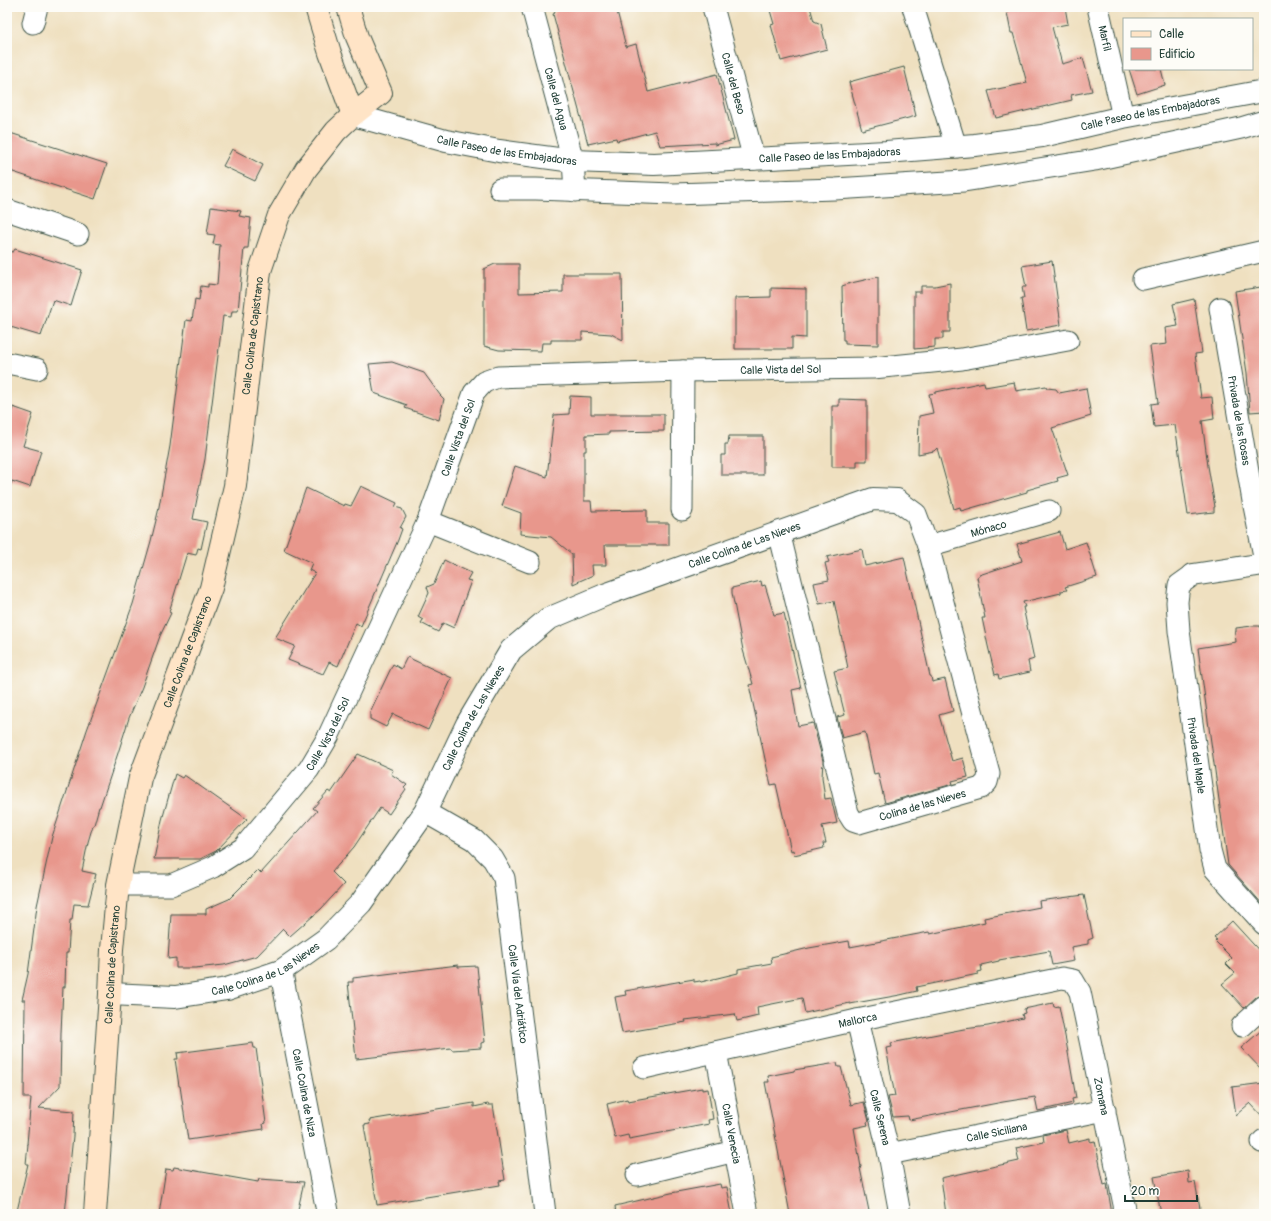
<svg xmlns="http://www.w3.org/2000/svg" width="1271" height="1221" viewBox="0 0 1271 1221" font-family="Pangolin,sans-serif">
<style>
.building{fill:#e8978c}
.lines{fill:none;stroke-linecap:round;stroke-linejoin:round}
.minor-casing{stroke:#3e5549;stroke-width:23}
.tertiary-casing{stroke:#3e5549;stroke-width:24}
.secondary-casing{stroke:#3e5549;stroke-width:24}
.minor{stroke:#fff;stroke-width:21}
.tertiary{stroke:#fff;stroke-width:22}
.secondary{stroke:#ffe4c6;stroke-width:22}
.labels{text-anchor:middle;stroke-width:3;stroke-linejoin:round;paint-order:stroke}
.street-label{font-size:11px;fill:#1f3d34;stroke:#fdfcf7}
</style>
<rect width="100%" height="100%" fill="#fdfcf7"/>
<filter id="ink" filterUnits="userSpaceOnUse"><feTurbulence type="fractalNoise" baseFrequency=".025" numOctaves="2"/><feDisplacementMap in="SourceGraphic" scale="8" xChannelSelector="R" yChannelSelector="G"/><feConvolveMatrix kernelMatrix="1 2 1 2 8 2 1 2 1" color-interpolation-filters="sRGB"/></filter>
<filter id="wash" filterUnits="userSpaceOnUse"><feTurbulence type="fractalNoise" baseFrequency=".012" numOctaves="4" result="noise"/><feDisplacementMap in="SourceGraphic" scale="16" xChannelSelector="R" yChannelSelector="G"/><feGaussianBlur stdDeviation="0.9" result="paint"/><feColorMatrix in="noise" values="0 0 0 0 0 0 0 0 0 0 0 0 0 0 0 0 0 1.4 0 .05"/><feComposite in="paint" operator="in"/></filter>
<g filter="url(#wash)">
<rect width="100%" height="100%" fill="#efe0c0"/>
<g id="blocks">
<path class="building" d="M554,7H616L626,47L636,44L648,92L717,74L734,140L715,145V143L660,146L655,131L617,141L616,138L588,144L553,14L555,13Z
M769,7H810L814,21L821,24L827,49L781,61L771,25L774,24Z
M1006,7H1065L1068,24L1052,27L1062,64L1083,58L1092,91L1071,95L1072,100L996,118L988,91L1027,83L1013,33H1011Z
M904,67L916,116L862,130L849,82Z
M1129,69H1161L1165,85L1137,94Z
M7,132L107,164L95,199L7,170Z
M232,149L263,165L255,181L223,166Z
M211,207L241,211L239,216L251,218L248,248H244L238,311H232L231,317L223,316L205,459L193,519L207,522L201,549L198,548L196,555L187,553L169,612L171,613L160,636L142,687L129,718L118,753L100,807H99L94,825H93L88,842L82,871L96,874L88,905L74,904L72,920H70V921L68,953H66L65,987H63L61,1033L60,1086L39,1108L74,1111L73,1136L65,1214H29L17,1211L28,1164H26L28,1144H27L31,1098H24L25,1000H22L28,974L37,906L52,837L87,730L133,604L151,541L158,512L170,446L186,320L192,321L195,299L199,300L201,286L208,287V284L217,285L220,245L213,244L215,235L207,234Z
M15,249L82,270L71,306L53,300L41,336L7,326V250L13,252Z
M1052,261L1061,325L1026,331L1021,298H1024L1022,287H1026L1022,266Z
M495,264H519V293L563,292V274H622L623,340L611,334L582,332V340H551V343H542L541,351L499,350L484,346V269Z
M878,277V345L845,344V340H843L842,286L851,283Z
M950,283V332H943V339H935V347L914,349V292H921V286H935Z
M1261,287V290L1263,291L1264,300V411L1250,412L1247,373L1235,291Z
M771,288L806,289V338L792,337V349H735V298L771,297Z
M1194,299L1202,353L1195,354L1201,398L1212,397L1214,419L1202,421L1208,466L1215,507H1214V512L1188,515L1175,425L1154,427L1151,404L1158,403L1150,346L1167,344L1165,328L1178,326L1173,304Z
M392,362L424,373L440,395L444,399L439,420L405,408L407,405L374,393L369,364Z
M984,382L985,387L1014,382L1016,391L1046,386L1047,388L1056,389L1059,393L1086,388L1091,416L1052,428L1068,475L1057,478L1058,481L1027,490V492L961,511L960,507L954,509L937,448L934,451L918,454L919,416L933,413L929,394L936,393V392Z
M570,396L591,397V414H664V431L609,432V434L586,435V451H584V501H591L592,511L647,510V523H669V545H605L606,565H592L593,575L573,584L572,554L551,537L520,534L521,513L502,506L515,466L547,477L554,415L569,414Z
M839,399L867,400V461H857V467H832V406H839Z
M13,407L33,414L23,446L41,451L30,487L12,481L11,484L7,483V425Z
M729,436H763V475H721V455H725V444H728Z
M361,486L397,503L395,507L402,509L406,517L400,528L402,529L398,540L361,626L356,623L338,666L329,662L323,674L288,660L295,646L275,638L315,573L309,570L312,563L284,550L306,488L344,506L345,504L351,506Z
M1060,532L1065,549L1086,542L1097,577L1065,587L1067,590L1061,591V593L1023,602L1025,607H1023L1034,659L1028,661L1030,672L999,679L998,674L995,675L988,646L982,618H985L977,577L979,576V575L1022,561L1017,544Z
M862,549L865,566L904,557L930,676H931L932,682L945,679L953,711L939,715L952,761L963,758L968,777L952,781L953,784L885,803L878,773L874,774L865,732L842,738L837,717L845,715L834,671L848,668L834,601L819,604L814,583L829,580L825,563L829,562L827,557Z
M444,560L471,573L467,580L471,581L454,628L443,623L438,632L421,623L423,620L418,617L429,593L427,587L434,584Z
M761,581L762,586L765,585L774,615L784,613L801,688L792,690L798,726L813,723L823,761L822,777L825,799L831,798L837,823L822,826L826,843H823L824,848L794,855L793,850L791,851L776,784L771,785L765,759L749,685L753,684L743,650L732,593V588Z
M1252,626H1260L1264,647V906L1228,865L1198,648L1236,642L1235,632H1236V628Z
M407,657L452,678L428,730L393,714L386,727L370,719V712L393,664L401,669Z
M358,754L393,770L391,774L407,785L404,788L406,789L389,814L380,808L354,847L332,872L344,884L321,909L290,936L283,929L257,956L224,965L195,968H176V958L168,959L171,914H206V909L229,899L258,870L261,873L317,811L313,808L328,791L331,793Z
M175,774L182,778L184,775L247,819L216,851L200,859H154L162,820Z
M1084,895L1093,938L1088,940V944L1071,947L1074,961L1052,965L1049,951L999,960V961L981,965L982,971L978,972V974L916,987L917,991L900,995L850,1004V1003L805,1013L802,998L757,1007L758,1016L737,1021L735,1014L685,1020L686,1022L622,1033L615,997L626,995L625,991L694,979V982L700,981L701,982L738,973V969L772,963L771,957L809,948L849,941L850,947L929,932L930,934L985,922L984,918L1040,907L1039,901Z
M1232,921L1264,956V994L1256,997L1244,1008L1222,984L1235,973L1226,964L1232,958L1215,941L1217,940L1214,938Z
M458,965V967L477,966L485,1042L481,1043V1048L452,1050L451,1048L356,1059L348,982H353V978Z
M1053,1003L1054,1007L1059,1006L1066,1041L1076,1098L1072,1099L1073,1103L1038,1111L1035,1097L1003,1102L909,1120L908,1116L893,1117L888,1097L895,1096L886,1048L892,1047L891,1043L964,1029L988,1026L1023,1018L1022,1014L1025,1013L1024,1009Z
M1264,1022V1072L1241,1048L1263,1029L1260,1026Z
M253,1043L254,1048H256L266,1123L263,1124L264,1129L188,1140L180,1086H179L175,1059H178L177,1053Z
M837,1063L838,1067H841L851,1105L864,1102L869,1121L867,1122L868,1125L854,1128L861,1167L860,1168L869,1211L866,1212V1214H790L765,1082H769L768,1076L794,1071V1070Z
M1264,1083V1118L1250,1103L1236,1115L1232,1087Z
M702,1088V1090L708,1089L713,1119L708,1120L709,1124L629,1139L628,1135L615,1138L607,1104L627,1099L628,1101Z
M474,1103V1107L488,1104V1105H493L505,1180L499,1181L500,1185L377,1205L364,1125L370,1124L369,1120Z
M1066,1130L1069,1143L1090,1138V1142L1095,1141L1104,1185L1107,1184L1112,1214H946L941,1178L1019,1161L1016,1148L1044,1142L1043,1135Z
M174,1167L258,1182L259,1179L304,1182L297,1214H159L166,1169L173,1170Z
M1188,1171L1189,1183L1195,1182L1201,1214H1161L1154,1177Z
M720,1184L721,1188L727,1187L732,1214H616L615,1206L671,1193Z"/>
</g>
</g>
<g filter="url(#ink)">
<use href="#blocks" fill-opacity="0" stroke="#3e5549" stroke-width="1"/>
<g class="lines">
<g class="minor-casing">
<g id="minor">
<path id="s1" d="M532,7L573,161L575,191"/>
<path id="s2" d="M713,7L754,159"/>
<path d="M913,7L956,147"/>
<path id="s3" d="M1098,7L1123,117"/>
<path d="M33,23L37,7"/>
<path d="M500,189H536L673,194L835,189L964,181L1095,160L1241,128L1264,121"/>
<path d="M7,210L78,234"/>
<path d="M1143,279L1264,251"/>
<path id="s4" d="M1220,308L1253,501L1264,556"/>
<path d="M7,363L37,369"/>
<path d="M682,510L683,371"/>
<path d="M428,521L530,562"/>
<path id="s5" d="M779,532L848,813L853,821L859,823L981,788L987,782L989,774L928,546L916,514L897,500"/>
<path id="s6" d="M928,546L1049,511"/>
<path id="s7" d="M1193,575L1179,585L1177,602L1179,631L1210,850L1215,869L1264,924"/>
<path id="s8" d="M425,812L474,840L493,859L504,878L545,1214"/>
<path id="s9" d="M118,885H171L213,867L243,848L309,769L328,737L428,521L474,393L484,382L498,377L683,371L873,368L962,359L1068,340"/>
<path id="s10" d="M857,1020L889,1154L900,1214"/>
<path d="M1242,1026L1264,1006"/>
<path id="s11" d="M716,1052L747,1214"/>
<path id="s12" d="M644,1068L857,1020L1062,978L1073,980L1080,992L1126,1214"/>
<path d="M1262,1142L1264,1140"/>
<path id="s13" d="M889,1154L1105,1110"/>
<path d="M637,1175L735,1151"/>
</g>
</g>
<g class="tertiary-casing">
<g id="tertiary">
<path id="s14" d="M353,115L446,141L499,151L573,161L654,164L886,152L975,145L1042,136L1123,117L1264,91"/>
<path d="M1193,575L1264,564"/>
<path id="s15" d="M281,971L328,1214"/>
<path id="s16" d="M110,994L175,997L227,989L281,971L326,939L361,903L425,812L467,724L511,650L548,619L607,594L873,499L897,500"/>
</g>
</g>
<g class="secondary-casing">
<g id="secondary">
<path d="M316,7L330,53L353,115"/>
<path id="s17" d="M95,1214L110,994L112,949L118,885L140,778L211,588L235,486L260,271L279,215L306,169L336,131L353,115L381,93L357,37L348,7"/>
</g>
</g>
<use href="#minor" class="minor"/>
<use href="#tertiary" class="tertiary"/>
<use href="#secondary" class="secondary"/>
</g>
</g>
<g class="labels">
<g class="street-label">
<text dy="4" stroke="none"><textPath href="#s3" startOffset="32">Marfil</textPath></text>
<text dy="4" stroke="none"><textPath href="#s2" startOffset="79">Calle del Beso</textPath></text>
<text dy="4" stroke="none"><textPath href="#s1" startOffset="95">Calle del Agua</textPath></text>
<text dy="4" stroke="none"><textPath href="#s14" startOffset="806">Calle Paseo de las Embajadoras</textPath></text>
<text dy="4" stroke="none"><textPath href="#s14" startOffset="158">Calle Paseo de las Embajadoras</textPath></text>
<text dy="4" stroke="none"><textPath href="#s14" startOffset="482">Calle Paseo de las Embajadoras</textPath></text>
<text dy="4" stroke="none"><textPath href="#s17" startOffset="898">Calle Colina de Capistrano</textPath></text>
<text dy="4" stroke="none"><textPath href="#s9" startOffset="961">Calle Vista del Sol</textPath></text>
<text dy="4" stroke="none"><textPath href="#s4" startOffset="114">Privada de las Rosas</textPath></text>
<text dy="4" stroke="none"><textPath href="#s9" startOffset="601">Calle Vista del Sol</textPath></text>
<text dy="4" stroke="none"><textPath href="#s6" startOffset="63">Mónaco</textPath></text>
<text dy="4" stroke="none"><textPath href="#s16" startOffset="833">Calle Colina de Las Nieves</textPath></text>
<text dy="4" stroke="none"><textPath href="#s17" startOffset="574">Calle Colina de Capistrano</textPath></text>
<text dy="4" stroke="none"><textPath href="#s16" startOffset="497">Calle Colina de Las Nieves</textPath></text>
<text dy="4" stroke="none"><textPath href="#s9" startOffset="277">Calle Vista del Sol</textPath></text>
<text dy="4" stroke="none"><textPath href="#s7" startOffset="189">Privada del Maple</textPath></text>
<text dy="4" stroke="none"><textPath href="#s5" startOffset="371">Colina de las Nieves</textPath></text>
<text dy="4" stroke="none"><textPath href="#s17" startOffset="250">Calle Colina de Capistrano</textPath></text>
<text dy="4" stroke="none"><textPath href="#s16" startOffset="161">Calle Colina de Las Nieves</textPath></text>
<text dy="4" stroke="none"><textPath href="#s8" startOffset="222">Calle Vía del Adriático</textPath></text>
<text dy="4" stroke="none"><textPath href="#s12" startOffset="219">Mallorca</textPath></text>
<text dy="4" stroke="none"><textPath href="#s15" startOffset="124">Calle Colina de Niza</textPath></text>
<text dy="4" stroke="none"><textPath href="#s12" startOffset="559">Zomana</textPath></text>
<text dy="4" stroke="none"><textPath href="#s10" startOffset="100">Calle Serena</textPath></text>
<text dy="4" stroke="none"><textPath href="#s13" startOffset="110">Calle Siciliana</textPath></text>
<text dy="4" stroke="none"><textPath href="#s11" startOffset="83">Calle Venecia</textPath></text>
</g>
</g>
<rect width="1271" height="1221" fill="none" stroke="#fdfcf7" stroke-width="24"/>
<rect x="1123" y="18" width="130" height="52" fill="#fdfcf7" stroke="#a4b0a9"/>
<rect x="1131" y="31" width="20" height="6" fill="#ffe4c6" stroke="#a4b0a9"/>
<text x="1159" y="38" font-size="12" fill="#1f3d34">Calle</text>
<rect x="1131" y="48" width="20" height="12" fill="#e8978c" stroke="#a4b0a9"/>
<text x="1159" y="58" font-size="12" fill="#1f3d34">Edificio</text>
<path d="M1125 1195v6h72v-6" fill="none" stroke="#1f3d34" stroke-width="2"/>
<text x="1131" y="1195" font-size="12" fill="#1f3d34" stroke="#fdfcf7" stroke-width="3" paint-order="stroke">20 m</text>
</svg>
